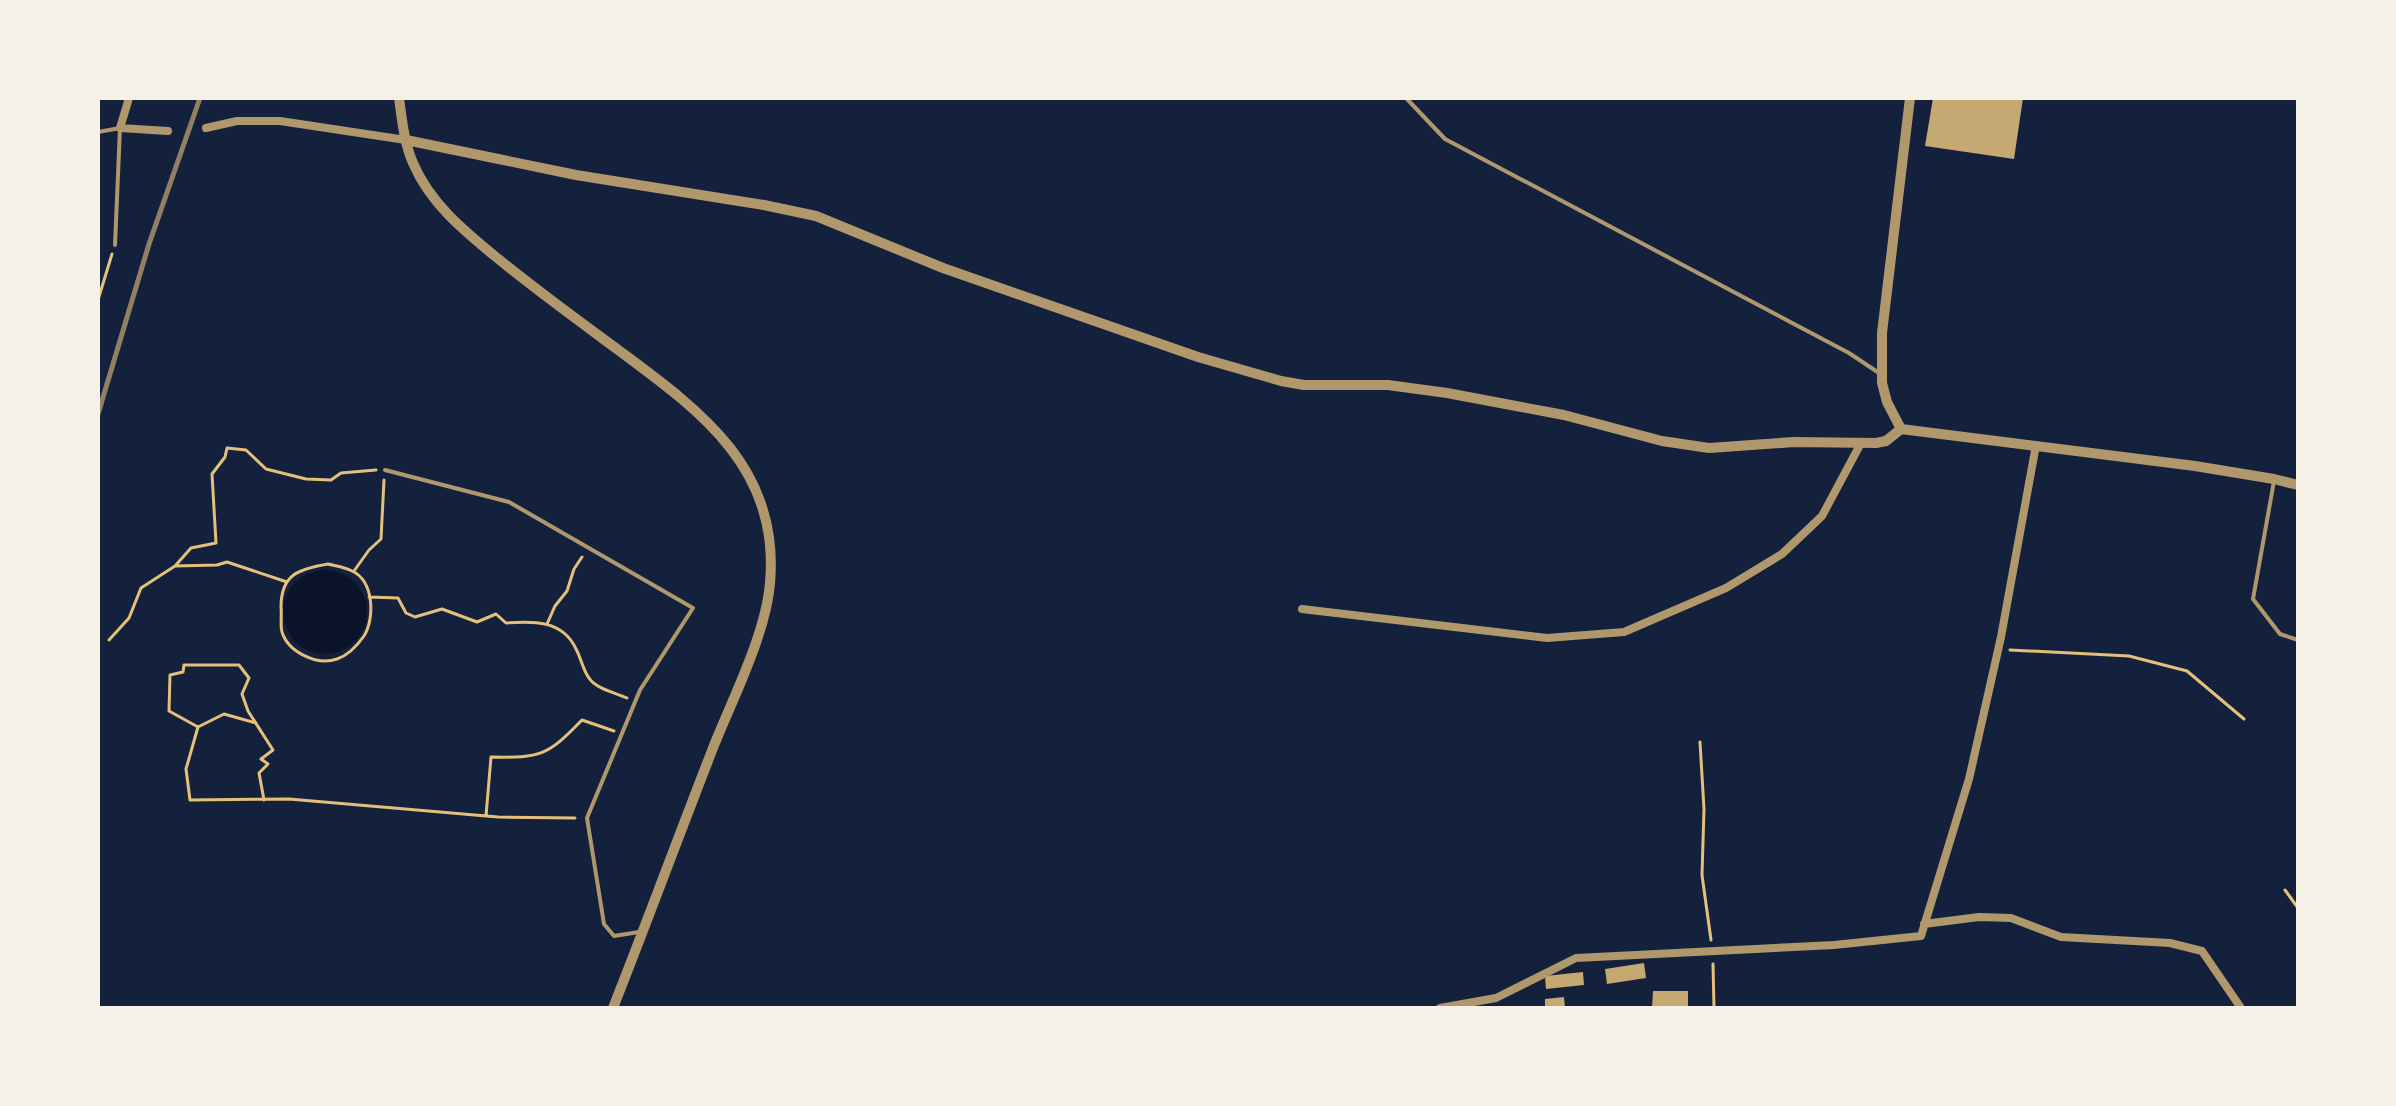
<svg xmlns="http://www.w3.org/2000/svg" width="2396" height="1106" viewBox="0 0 2396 1106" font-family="Helvetica,sans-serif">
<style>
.water{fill:#0b132b}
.building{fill:#c6a872}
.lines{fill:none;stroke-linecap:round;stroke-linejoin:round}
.path{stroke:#e5c07b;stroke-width:3}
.service{stroke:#b1986c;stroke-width:4}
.minor{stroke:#b1986c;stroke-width:8}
.tertiary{stroke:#b1986c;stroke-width:10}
.rail{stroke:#918062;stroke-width:5}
</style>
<rect width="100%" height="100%" fill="#14213d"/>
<path class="water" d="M283 612a42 42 0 1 1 84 0a42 42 0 1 1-84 0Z"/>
<path class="building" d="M1933,98H2023L2014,159L1925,146Z
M1644,963L1646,978L1607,984L1605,969Z
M1583,972L1584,985L1546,989L1545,976Z
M1653,991H1688V1008H1652Z
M1564,997L1565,1008H1545V999Z"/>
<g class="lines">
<path class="path" d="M98,300L112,254
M328,564C336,566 345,567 352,571C374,581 375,618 364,636C357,646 349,655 337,659C317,666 288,652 282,632C280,625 282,615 281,607C281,574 299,569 328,564Z
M175,566L217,565L227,562L287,582
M354,571L369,550L381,539L384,480
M369,597L398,598L406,613L415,617L442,609L477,622L496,614L506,623C533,621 563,620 576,649C581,658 583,670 589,678C596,689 616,693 627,698
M547,624L555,606L567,591L574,569L582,557
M109,640L129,618L141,588L175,566L191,548L216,543L212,474L225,457L227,448L246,450L266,469L306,479L331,480L341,473L376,470
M2010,650L2129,656L2187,671L2244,719
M256,723L224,714L198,727L186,769L190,800L289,799L498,817L575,818
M198,727L169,711L170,675L183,672L184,665H239L249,678L242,694L248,711L273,750L261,759L268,764L259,773L264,800
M1700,742L1704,809L1702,875L1711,940
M486,816L491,757C541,758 547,756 582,720L614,731
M2285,890L2298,908
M1713,964L1714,1008"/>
<path class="service" d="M1406,98L1445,139L1849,353L1879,373
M98,132L120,128L115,245
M385,470L509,502L693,608L640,690L587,818L604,924L614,936L639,932
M2274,481L2253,599L2280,634L2298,640"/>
<path class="minor" d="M129,98L120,128L168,131
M206,128L237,121H280L406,140
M1302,609L1547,638L1624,632L1726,588L1782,554L1822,516L1861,443
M1924,924L1979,917L2011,918L2061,937L2170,943L2202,951L2241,1008
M1440,1008L1496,998L1576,958L1834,945L1921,936L1969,779L2001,637L2036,445"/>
<path class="tertiary" d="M399,98C402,119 404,143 413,163C430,203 463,230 496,257C536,290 579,321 621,352C702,412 780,469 770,583C766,634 732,700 713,748C679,835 647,922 613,1008
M406,140L576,175L764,205L816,216L943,268L1198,357L1281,381L1304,385H1388L1447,393L1564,415L1662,441L1709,448L1794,442L1876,443L1886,441L1901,429L2195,466L2274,479L2298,485
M1901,429L1887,402L1882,383V333L1910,98"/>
<path class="rail" d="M98,414L149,244L200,98"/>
</g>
<rect width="2396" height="1106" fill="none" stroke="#f6f1e7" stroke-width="200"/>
</svg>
